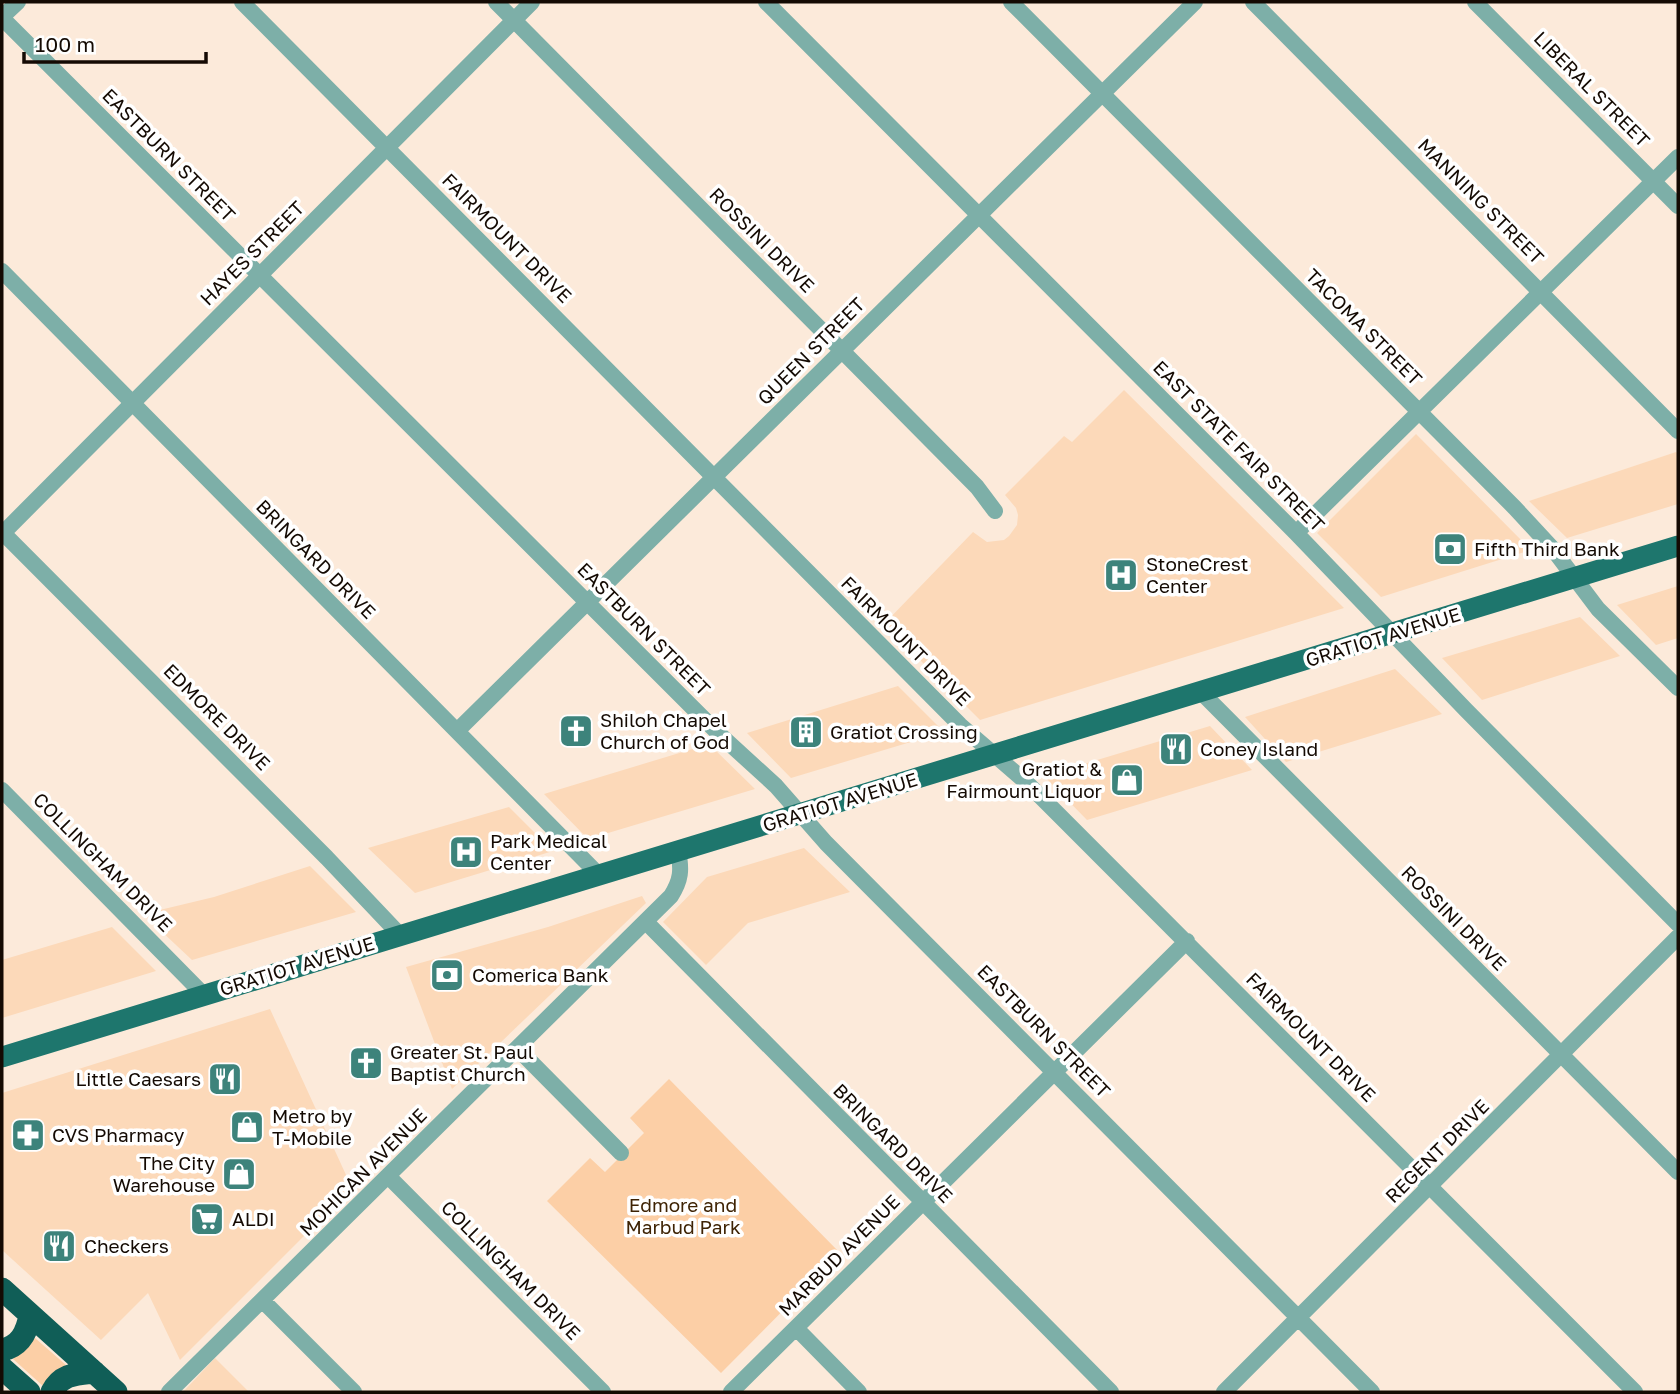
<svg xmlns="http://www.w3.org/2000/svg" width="1680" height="1394" viewBox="0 0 1680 1394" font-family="'Golos Text',sans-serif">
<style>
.built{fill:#fcd9b9}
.green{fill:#fccfa6}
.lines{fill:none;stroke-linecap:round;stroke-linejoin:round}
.minor{stroke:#7dafa8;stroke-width:16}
.major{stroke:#1e766d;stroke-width:21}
.highway{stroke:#105e57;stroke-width:23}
.labels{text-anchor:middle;stroke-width:7;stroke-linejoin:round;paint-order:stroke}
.street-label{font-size:19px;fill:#140a03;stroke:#fff}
.poi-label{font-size:19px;fill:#140a03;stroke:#fff;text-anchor:start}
.park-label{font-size:19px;fill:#3e2304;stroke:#fff}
</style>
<rect width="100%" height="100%" fill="#fceada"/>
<path class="built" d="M1124,390L1344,608L980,720L884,624L973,532L987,542L1004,540L1009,536L1017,525L1018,515L1016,508L1005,495L1064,436L1072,442Z
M1416,434L1531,550L1381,597L1317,533Z
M1676,452L1678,454V504L1567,538L1529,501Z
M1678,586V638L1656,645L1617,605Z
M1580,617L1620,656L1482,700L1442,658Z
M1395,669L1442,714L1286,762L1245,717Z
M898,686L944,732L791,778L747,733Z
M1210,726L1252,770L1087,820L1044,776Z
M709,744L755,789L588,839L544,794Z
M509,807L553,851L415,893L368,848Z
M804,848L850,892L748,923L706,965L663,922L707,877Z
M310,866L356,912L192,960L143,914L214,897Z
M642,896L646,903L452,1089L406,967L548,927Z
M112,927L156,971L2,1018V960Z
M270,1009L352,1188L180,1360L148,1293L101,1340L2,1250V1093Z
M215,1358L249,1392H183Z"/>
<path class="green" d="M669,1079L840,1253L721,1373L547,1201L590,1158L605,1172L644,1133L630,1118Z
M35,1338L66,1365L43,1386L13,1359Z"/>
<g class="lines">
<path class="minor" d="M242,2L960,725L1026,782L1635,1392
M496,2L977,487L995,511
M766,2L1296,533L1466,710L1678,924
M1011,2L1515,508L1552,548L1598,609L1678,688
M1253,2L1678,431
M1475,2L1678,206
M2,17L18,2
M2,18L718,733L776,786L826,843L1372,1392
M2,271L600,876
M2,532L327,858L400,935
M1296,533L1678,157
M2,534L532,2
M1201,692L1678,1172
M457,731L1195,2
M2,790L203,994
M646,922L1111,1392
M518,1049L621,1153
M389,1177L603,1392
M263,1301L354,1392
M796,1328L859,1392
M169,1392L671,896C681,880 682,870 678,851
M731,1392L1187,941
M1224,1392L1678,937"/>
<path class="major" d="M2,1057L1678,546"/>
<path class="highway" d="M2,1289L116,1392
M2,1350C20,1346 27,1333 30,1315
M2,1368L29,1392
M52,1392C61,1374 76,1374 94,1372"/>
</g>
<defs>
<g id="bank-square" transform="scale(1.75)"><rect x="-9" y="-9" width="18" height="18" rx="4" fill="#3d837b" stroke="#fff"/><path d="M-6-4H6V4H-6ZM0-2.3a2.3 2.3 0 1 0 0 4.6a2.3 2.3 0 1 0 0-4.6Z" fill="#fff"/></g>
<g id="hospital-square" transform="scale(1.75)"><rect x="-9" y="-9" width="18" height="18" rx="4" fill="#3d837b" stroke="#fff"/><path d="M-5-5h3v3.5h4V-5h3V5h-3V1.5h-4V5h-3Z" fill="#fff"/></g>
<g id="church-square" transform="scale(1.75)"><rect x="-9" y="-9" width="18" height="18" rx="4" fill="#3d837b" stroke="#fff"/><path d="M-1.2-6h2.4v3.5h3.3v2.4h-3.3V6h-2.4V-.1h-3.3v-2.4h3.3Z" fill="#fff"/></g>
<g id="building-square" transform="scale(1.75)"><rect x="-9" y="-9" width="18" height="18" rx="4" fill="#3d837b" stroke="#fff"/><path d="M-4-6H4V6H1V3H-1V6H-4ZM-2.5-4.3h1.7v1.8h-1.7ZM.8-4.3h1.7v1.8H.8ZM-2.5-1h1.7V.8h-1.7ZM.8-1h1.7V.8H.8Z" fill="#fff"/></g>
<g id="restaurant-square" transform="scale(1.75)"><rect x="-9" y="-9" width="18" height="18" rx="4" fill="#3d837b" stroke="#fff"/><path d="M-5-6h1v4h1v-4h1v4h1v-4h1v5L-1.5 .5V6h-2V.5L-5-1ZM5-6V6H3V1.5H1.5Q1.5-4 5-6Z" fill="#fff"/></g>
<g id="shop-square" transform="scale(1.75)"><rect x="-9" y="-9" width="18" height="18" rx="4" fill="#3d837b" stroke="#fff"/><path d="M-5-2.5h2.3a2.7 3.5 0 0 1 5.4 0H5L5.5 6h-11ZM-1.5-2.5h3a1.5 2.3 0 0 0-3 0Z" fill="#fff"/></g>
<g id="pharmacy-square" transform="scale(1.75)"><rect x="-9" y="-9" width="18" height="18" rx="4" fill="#3d837b" stroke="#fff"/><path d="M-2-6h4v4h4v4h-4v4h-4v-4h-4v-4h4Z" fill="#fff"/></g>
<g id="supermarket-square" transform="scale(1.75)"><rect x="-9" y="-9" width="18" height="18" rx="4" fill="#3d837b" stroke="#fff"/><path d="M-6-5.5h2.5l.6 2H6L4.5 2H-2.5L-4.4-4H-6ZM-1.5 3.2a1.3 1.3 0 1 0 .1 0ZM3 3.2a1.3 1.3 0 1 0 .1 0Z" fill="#fff"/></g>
</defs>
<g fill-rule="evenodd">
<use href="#bank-square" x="1450" y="549"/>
<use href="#hospital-square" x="1121" y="575"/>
<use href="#church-square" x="576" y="731"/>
<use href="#building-square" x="806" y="732"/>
<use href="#restaurant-square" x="1176" y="749"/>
<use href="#shop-square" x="1127" y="780"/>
<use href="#hospital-square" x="466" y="852"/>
<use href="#bank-square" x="447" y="975"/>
<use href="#church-square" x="366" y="1063"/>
<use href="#restaurant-square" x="225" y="1079"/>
<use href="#shop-square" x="247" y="1127"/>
<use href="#pharmacy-square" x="28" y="1135"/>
<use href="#shop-square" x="239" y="1174"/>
<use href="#supermarket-square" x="207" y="1219"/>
<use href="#restaurant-square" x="59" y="1246"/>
</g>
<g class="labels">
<g class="street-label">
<text transform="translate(1592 89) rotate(45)" y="7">LIBERAL STREET</text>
<text transform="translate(169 155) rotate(45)" y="7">EASTBURN STREET</text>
<text transform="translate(1481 201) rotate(45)" y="7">MANNING STREET</text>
<text transform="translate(507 238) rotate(45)" y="7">FAIRMOUNT DRIVE</text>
<text transform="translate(762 240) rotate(45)" y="7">ROSSINI DRIVE</text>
<text transform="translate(252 253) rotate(-45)" y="7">HAYES STREET</text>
<text transform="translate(1364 327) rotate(45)" y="7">TACOMA STREET</text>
<text transform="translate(811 351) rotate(-45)" y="7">QUEEN STREET</text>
<text transform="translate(1239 446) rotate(45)" y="7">EAST STATE FAIR STREET</text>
<text transform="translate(316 559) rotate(45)" y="7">BRINGARD DRIVE</text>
<text transform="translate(644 629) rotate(45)" y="7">EASTBURN STREET</text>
<text transform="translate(1383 637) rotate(-17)" y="7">GRATIOT AVENUE</text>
<text transform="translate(906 641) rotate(45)" y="7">FAIRMOUNT DRIVE</text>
<text transform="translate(217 717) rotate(45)" y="7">EDMORE DRIVE</text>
<text transform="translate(840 802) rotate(-17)" y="7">GRATIOT AVENUE</text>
<text transform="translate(103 862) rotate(45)" y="7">COLLINGHAM DRIVE</text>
<text transform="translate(1454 918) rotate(45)" y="7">ROSSINI DRIVE</text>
<text transform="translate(297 966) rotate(-17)" y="7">GRATIOT AVENUE</text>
<text transform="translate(1044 1031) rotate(45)" y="7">EASTBURN STREET</text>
<text transform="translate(1311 1037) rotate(45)" y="7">FAIRMOUNT DRIVE</text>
<text transform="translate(893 1143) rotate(45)" y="7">BRINGARD DRIVE</text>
<text transform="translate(1437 1151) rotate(-45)" y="7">REGENT DRIVE</text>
<text transform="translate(363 1172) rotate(-45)" y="7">MOHICAN AVENUE</text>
<text transform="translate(839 1255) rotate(-45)" y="7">MARBUD AVENUE</text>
<text transform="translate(511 1270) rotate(45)" y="7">COLLINGHAM DRIVE</text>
</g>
<g class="poi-label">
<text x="1474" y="556">Fifth Third Bank</text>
<text x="1146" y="571">StoneCrest<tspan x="1146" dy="22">Center</tspan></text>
<text x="600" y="727">Shiloh Chapel<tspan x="600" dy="22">Church of God</tspan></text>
<text x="830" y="739">Gratiot Crossing</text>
<text x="1200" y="756">Coney Island</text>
<text x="1102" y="776" text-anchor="end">Gratiot &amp;<tspan x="1102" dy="22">Fairmount Liquor</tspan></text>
<text x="490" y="848">Park Medical<tspan x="490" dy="22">Center</tspan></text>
<text x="472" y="982">Comerica Bank</text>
<text x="390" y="1059">Greater St. Paul<tspan x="390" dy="22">Baptist Church</tspan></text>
<text x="201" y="1086" text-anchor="end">Little Caesars</text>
<text x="272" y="1123">Metro by<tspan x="272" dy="22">T-Mobile</tspan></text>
<text x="52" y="1142">CVS Pharmacy</text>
<text x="215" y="1170" text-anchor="end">The City<tspan x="215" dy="22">Warehouse</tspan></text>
<text x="232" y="1226">ALDI</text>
<text x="84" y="1253">Checkers</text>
</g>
<g class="park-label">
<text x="683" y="1212">Edmore and<tspan x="683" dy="22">Marbud Park</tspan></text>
</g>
</g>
<rect width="1680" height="1394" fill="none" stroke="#140a03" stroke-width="7"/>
<path d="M24 52v10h182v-10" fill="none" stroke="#140a03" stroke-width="3.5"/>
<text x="35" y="52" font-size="21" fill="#140a03" stroke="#ffffff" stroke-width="5" paint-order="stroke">100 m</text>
</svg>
